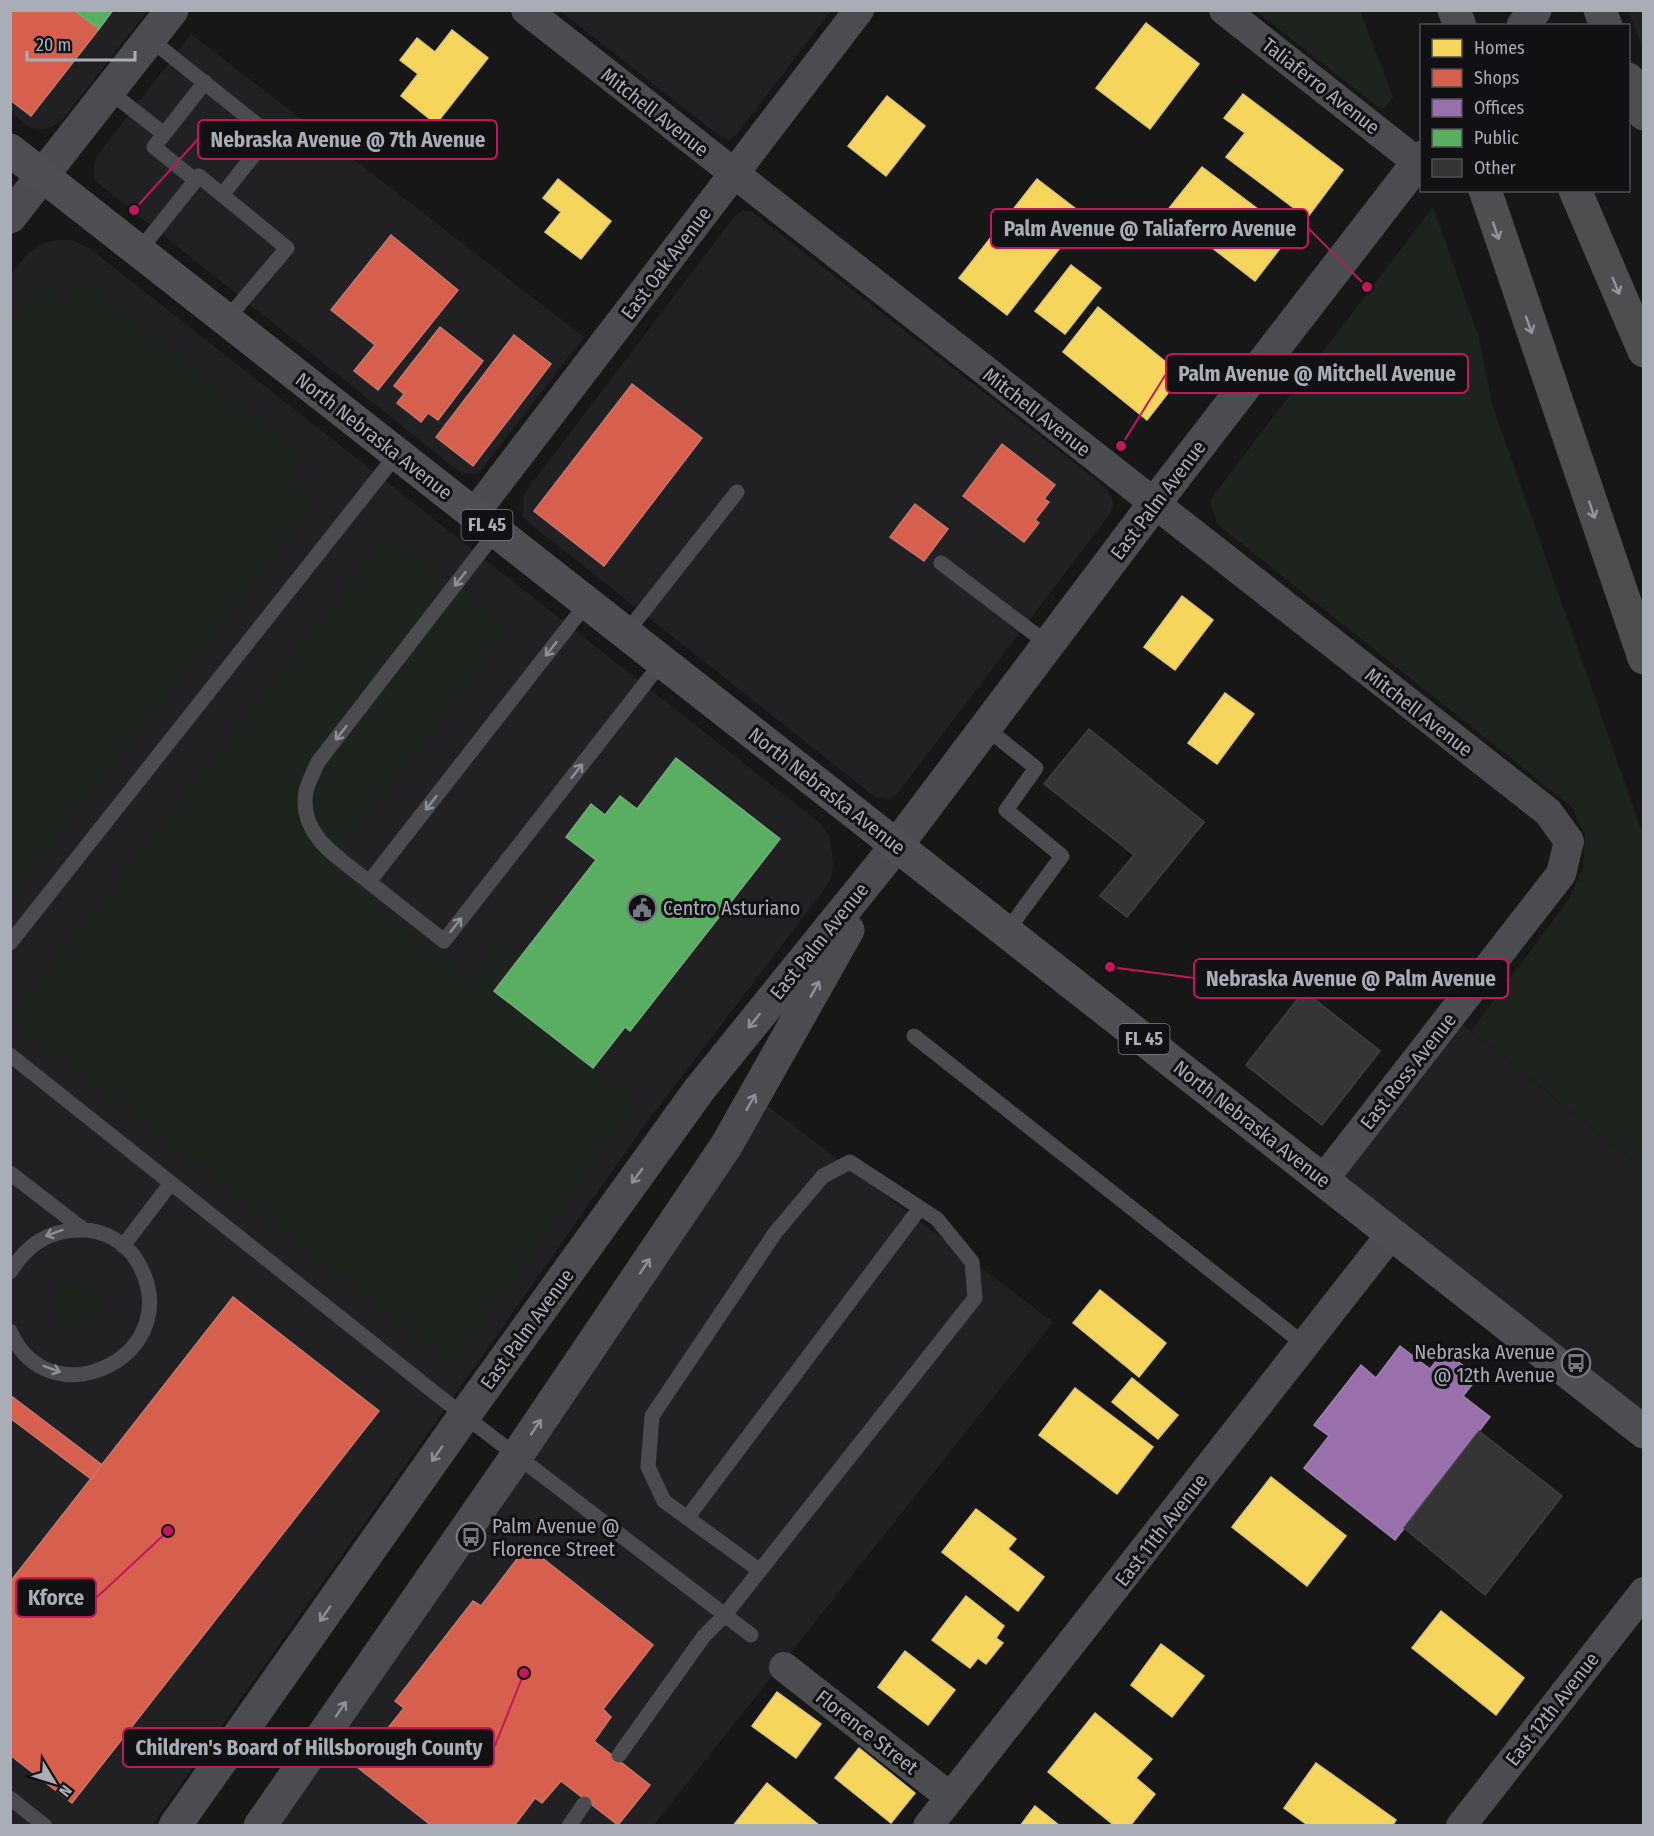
<svg xmlns="http://www.w3.org/2000/svg" width="1654" height="1836" viewBox="0 0 1654 1836" font-family="'Fira Sans Condensed',sans-serif">
<style>
.built{fill:#212123}
.green{fill:#1d241e}
.homes{fill:#f6d55c;stroke:#dfc978;stroke-width:1.5}
.shops{fill:#d6604d;stroke:#c8776d;stroke-width:1.5}
.offices{fill:#9970ab;stroke:#9e82af;stroke-width:1.5}
.public{fill:#5aae61;stroke:#71ae7b;stroke-width:1.5}
.building{fill:#353536;stroke:#3f4043;stroke-width:1.5}
.lines{fill:none;stroke-linecap:round;stroke-linejoin:round}
.service{stroke:#4b4c50;stroke-width:15}
.minor{stroke:#4b4c50;stroke-width:30}
.tertiary{stroke:#4b4c50;stroke-width:33}
.primary{stroke:#4d4f52;stroke-width:33}
.motorway{stroke:#4e4e51;stroke-width:33}
.oneway{stroke:#92959e}
.oneway2{stroke:#8c9099}
.labels{text-anchor:middle;stroke-width:6;stroke-linejoin:round;paint-order:stroke}
.shield{fill:#111113;stroke:#7b7e86;stroke-width:1.5}
.shield-label{font-size:18px;font-weight:bold;fill:#a8adb8}
.street-label{font-size:20px;fill:#a8adb8;stroke:#111113}
.poi-label{font-size:20px;fill:#a8adb8;stroke:#111113;text-anchor:start}
.leader{fill:none;stroke:#c2185b;stroke-width:2}
.callout-dot{fill:#c2185b;stroke:#111113;stroke-width:2}
.callout{fill:#111113;stroke:#c2185b;stroke-width:2}
.callout-label{font-size:21px;text-anchor:middle;font-weight:bold;fill:#a8adb8}
</style>
<rect width="100%" height="100%" fill="#171717"/>
<path class="built" d="M10,11H147L64,118L52,127L41,129L29,127L11,112Z
M560,11H831L736,135L729,140L721,137Z
M191,34L584,337L479,473L464,474L457,470L94,180V165L97,156Z
M743,210L752,212L1104,486L1112,498L1113,507L1107,518L897,794L889,799L875,797L529,523L523,516V498L526,491L734,217Z
M56,240H70L88,247L820,823L829,835L834,864L832,876L824,890L644,1126L152,1825H11L10,275L28,253L42,244Z
M1457,1020L1643,1169V1423L1335,1178Z
M761,1101L1053,1322L654,1825L267,1826Z"/>
<path class="green" d="M1256,11H1360L1393,97L1382,110Z
M1628,11H1643V48Z
M1433,207L1479,338L1492,404L1643,835V1169L1471,1031L1569,899L1583,867L1585,835L1572,807L1217,524L1210,500Z
M81,278L305,456L287,478L316,501L11,896V321L41,283L64,300Z
M389,534L510,629L326,867L471,979L501,940L521,956L494,991L638,1103L579,1182L454,1365L10,1019Z
M54 1303a22 22 0 1 1 44 0a22 22 0 1 1-44 0Z"/>
<path class="homes" d="M1146,23L1199,64L1150,129L1096,88Z
M452,30L488,58L436,124L401,96L418,74L400,60L417,38L435,52Z
M1243,94L1343,170L1307,218L1226,157L1245,133L1224,118Z
M887,96L925,126L886,176L848,146Z
M1202,167L1291,234L1255,281L1166,212Z
M558,179L611,221L581,259L545,232L561,212L543,198Z
M1037,179L1085,216L1007,315L959,278Z
M1071,265L1101,288L1065,334L1035,311Z
M1098,307L1182,375L1147,420L1063,352Z
M1182,596L1213,620L1175,670L1144,647Z
M1225,693L1254,714L1217,764L1188,743Z
M1100,1290L1166,1343L1139,1377L1073,1323Z
M1132,1378L1178,1415L1158,1439L1112,1402Z
M1075,1388L1153,1447L1117,1494L1039,1435Z
M1271,1477L1346,1536L1307,1586L1232,1527Z
M976,1509L1016,1539L1008,1549L1044,1577L1018,1611L942,1552Z
M966,1596L1004,1626L996,1638L1003,1643L986,1664L978,1658L970,1668L932,1640Z
M1441,1611L1524,1678L1496,1715L1412,1648Z
M1161,1644L1204,1676L1172,1717L1131,1685Z
M905,1651L955,1690L928,1725L878,1687Z
M777,1692L821,1724L796,1758L752,1726Z
M1095,1713L1152,1759L1136,1778L1155,1794L1130,1826H1115L1048,1772Z
M859,1748L915,1793L891,1823L835,1778Z
M1316,1763L1396,1820L1392,1826H1309L1284,1808Z
M767,1783L820,1826H733Z
M1035,1806L1060,1826H1020Z"/>
<path class="shops" d="M10,10H74L99,29L31,116L10,100Z
M391,235L458,290L378,390L354,371L375,345L331,310Z
M440,327L483,361L438,420L428,413L421,422L397,403L404,394L394,386Z
M514,335L551,364L473,466L436,437Z
M632,384L702,438L604,566L534,511Z
M1002,444L1055,485L1044,499L1049,502L1035,520L1039,523L1024,542L963,496Z
M915,504L948,529L924,561L890,537Z
M233,1297L379,1411L72,1803L10,1755V1582Z
M10,1395L102,1465L91,1479L10,1418Z
M527,1546L653,1645L603,1709L611,1717L594,1741L650,1785L618,1825L561,1781L542,1803L535,1798L514,1826H432L357,1767L404,1708L395,1701L473,1601L481,1606Z"/>
<path class="offices" d="M1400,1346L1430,1369L1444,1351L1478,1377L1463,1396L1490,1417L1395,1540L1304,1468L1329,1436L1314,1425L1361,1365L1376,1378Z"/>
<path class="public" d="M74,10H113L99,29Z
M676,758L780,839L630,1031L625,1027L593,1068L494,991L596,860L566,837L591,804L605,815L620,796L637,809Z"/>
<path class="building" d="M1089,729L1204,822L1127,917L1100,896L1134,855L1044,784Z
M1304,991L1380,1051L1322,1125L1246,1065Z
M1479,1431L1562,1496L1485,1595L1404,1528Z"/>
<g class="lines">
<path class="service" d="M150,39L270,135L222,195
M109,91L164,134
M195,180L154,147L205,82
M139,251L199,176L287,248L226,320
M941,563L1048,644
M587,603L369,882L444,941L662,662
M626,633L737,492
M985,727L1036,768L1006,810L1062,856L1007,931
M369,882C340,858 298,836 306,792C308,782 314,771 318,762L496,532
M10,943L397,454
M914,1036L1305,1345
M10,1055L440,1397L751,1635
M10,1173L84,1230
M123,1246L171,1183
M10,1272C27,1245 48,1230 80,1230C102,1229 126,1242 137,1261C192,1353 50,1424 10,1331
M687,1518L920,1208
M619,1755L704,1636L724,1616L975,1298L972,1262L937,1219L850,1162L823,1176L775,1233L652,1416L648,1467L664,1501L759,1570
M10,1798L45,1826
M569,1826L584,1804"/>
<path class="minor" d="M526,10L1548,812L1569,841L1561,874L1323,1180
M1224,10L1417,162
M473,515L859,10
M784,1667L950,1797
M928,1826L1392,1233
M1461,1826L1644,1592"/>
<path class="tertiary" d="M1523,26L1535,10
M10,217L172,10
M175,1826L464,1416L699,1090L897,845L1154,504L1422,157
M260,1826L516,1457L726,1146L848,930"/>
<path class="primary" d="M10,150L1644,1432"/>
<path class="motorway" d="M1454,10L1460,26
M1600,10L1606,26
M1628,79L1644,114
M1485,190L1644,658
M1575,190L1644,351"/>
</g>
<defs><path id="oneway-shaft" d="M-6 0H5M1.5-3L5.5 0L1.5 3" fill="none" stroke-width="1.6" stroke-linecap="round" stroke-linejoin="round" transform="scale(1.5)"/></defs>
<g class="oneway">
<use href="#oneway-shaft" transform="translate(1496 231) rotate(71)"/>
<use href="#oneway-shaft" transform="translate(1616 286) rotate(68)"/>
<use href="#oneway-shaft" transform="translate(1529 325) rotate(70)"/>
<use href="#oneway-shaft" transform="translate(1592 510) rotate(72)"/>
</g>
<g class="oneway2">
<use href="#oneway-shaft" transform="translate(460 579) rotate(128)"/>
<use href="#oneway-shaft" transform="translate(551 649) rotate(128)"/>
<use href="#oneway-shaft" transform="translate(341 733) rotate(128)"/>
<use href="#oneway-shaft" transform="translate(577 771) rotate(-52)"/>
<use href="#oneway-shaft" transform="translate(431 803) rotate(128)"/>
<use href="#oneway-shaft" transform="translate(456 925) rotate(-52)"/>
<use href="#oneway-shaft" transform="translate(815 989) rotate(-61)"/>
<use href="#oneway-shaft" transform="translate(754 1021) rotate(129)"/>
<use href="#oneway-shaft" transform="translate(751 1102) rotate(-60)"/>
<use href="#oneway-shaft" transform="translate(637 1176) rotate(126)"/>
<use href="#oneway-shaft" transform="translate(54 1233) rotate(160)"/>
<use href="#oneway-shaft" transform="translate(645 1266) rotate(-56)"/>
<use href="#oneway-shaft" transform="translate(52 1369) rotate(21)"/>
<use href="#oneway-shaft" transform="translate(536 1427) rotate(-56)"/>
<use href="#oneway-shaft" transform="translate(437 1454) rotate(125)"/>
<use href="#oneway-shaft" transform="translate(325 1614) rotate(125)"/>
<use href="#oneway-shaft" transform="translate(341 1709) rotate(-55)"/>
</g>
<defs>
<g id="civic-ring" transform="scale(1.5)"><circle r="9.5" fill="#111113" stroke="#757880" stroke-width="1.5"/><path d="M-.6-6.5H3V-4.5H.6V-3L4-1V1h2V6H-6V1h2V-1L-.6-3ZM-1.2 2.5V6h2.4V2.5Z" fill="#757880"/></g>
<g id="bus-ring" transform="scale(1.5)"><circle r="9.5" fill="#111113" stroke="#757880" stroke-width="1.5"/><path d="M-5-6H5V4H4V6H2V4H-2V6H-4V4H-5ZM-3.5-4V0h7V-4ZM-3.5 1.2v1.5H-2V1.2ZM2 1.2v1.5H3.5V1.2Z" fill="#757880"/></g>
</defs>
<g fill-rule="evenodd">
<use href="#civic-ring" x="642" y="908"/>
<use href="#bus-ring" x="1576" y="1363"/>
<use href="#bus-ring" x="471" y="1537"/>
</g>
<g class="labels">
<g class="shield">
<rect x="461.5" y="510" width="51" height="30" rx="4.5"/>
<rect x="1118.5" y="1024" width="51" height="30" rx="4.5"/>
</g>
<g class="shield-label">
<text x="487" y="531">FL 45</text>
<text x="1144" y="1045">FL 45</text>
</g>
<g class="street-label">
<text transform="translate(1321 86) rotate(38)" y="7">Taliaferro Avenue</text>
<text transform="translate(655 112) rotate(38)" y="7">Mitchell Avenue</text>
<text transform="translate(666 263) rotate(-53)" y="7">East Oak Avenue</text>
<text transform="translate(1037 412) rotate(38)" y="7">Mitchell Avenue</text>
<text transform="translate(374 436) rotate(38)" y="7">North Nebraska Avenue</text>
<text transform="translate(1158 500) rotate(-53)" y="7">East Palm Avenue</text>
<text transform="translate(1419 712) rotate(38)" y="7">Mitchell Avenue</text>
<text transform="translate(827 791) rotate(38)" y="7">North Nebraska Avenue</text>
<text transform="translate(819 941) rotate(-51)" y="7">East Palm Avenue</text>
<text transform="translate(1408 1071) rotate(-52)" y="7">East Ross Avenue</text>
<text transform="translate(1252 1124) rotate(38)" y="7">North Nebraska Avenue</text>
<text transform="translate(527 1329) rotate(-54)" y="7">East Palm Avenue</text>
<text transform="translate(1161 1530) rotate(-52)" y="7">East 11th Avenue</text>
<text transform="translate(1552 1709) rotate(-52)" y="7">East 12th Avenue</text>
<text transform="translate(867 1732) rotate(38)" y="7">Florence Street</text>
</g>
<g class="poi-label">
<text x="663" y="915">Centro Asturiano</text>
<text x="1555" y="1359" text-anchor="end">Nebraska Avenue<tspan x="1555" dy="23">@ 12th Avenue</tspan></text>
<text x="492" y="1533">Palm Avenue @<tspan x="492" dy="23">Florence Street</tspan></text>
</g>
</g>
<path class="leader" d="M134 210L198 139M1367 287L1308 228M1121 446L1166 374M1110 967L1194 978M168 1531L96 1598M524 1673L494 1748"/>
<g class="callout-dot">
<circle cx="134" cy="210" r="6"/>
<circle cx="1367" cy="287" r="6"/>
<circle cx="1121" cy="446" r="6"/>
<circle cx="1110" cy="967" r="6"/>
<circle cx="168" cy="1531" r="6"/>
<circle cx="524" cy="1673" r="6"/>
</g>
<g class="callout">
<rect x="198" y="120" width="299" height="39" rx="6"/>
<rect x="991" y="209" width="317" height="39" rx="6"/>
<rect x="1166" y="354" width="302" height="39" rx="6"/>
<rect x="1194" y="959" width="314" height="39" rx="6"/>
<rect x="16" y="1578" width="80" height="39" rx="6"/>
<rect x="123" y="1728" width="371" height="39" rx="6"/>
</g>
<g class="callout-label">
<text x="348" y="147">Nebraska Avenue @ 7th Avenue</text>
<text x="1150" y="236">Palm Avenue @ Taliaferro Avenue</text>
<text x="1317" y="381">Palm Avenue @ Mitchell Avenue</text>
<text x="1351" y="986">Nebraska Avenue @ Palm Avenue</text>
<text x="56" y="1605">Kforce</text>
<text x="309" y="1755">Children's Board of Hillsborough County</text>
</g>
<rect width="1654" height="1836" fill="none" stroke="#a8adb8" stroke-width="24"/>
<rect x="1420" y="24" width="210" height="168" fill="#111113" stroke="#4d4f55" stroke-width="1.5"/>
<rect x="1432" y="39" width="30" height="18" fill="#f6d55c" stroke="#4d4f55" stroke-width="1.5"/>
<text x="1474" y="54" font-size="18" fill="#a8adb8">Homes</text>
<rect x="1432" y="69" width="30" height="18" fill="#d6604d" stroke="#4d4f55" stroke-width="1.5"/>
<text x="1474" y="84" font-size="18" fill="#a8adb8">Shops</text>
<rect x="1432" y="99" width="30" height="18" fill="#9970ab" stroke="#4d4f55" stroke-width="1.5"/>
<text x="1474" y="114" font-size="18" fill="#a8adb8">Offices</text>
<rect x="1432" y="129" width="30" height="18" fill="#5aae61" stroke="#4d4f55" stroke-width="1.5"/>
<text x="1474" y="144" font-size="18" fill="#a8adb8">Public</text>
<rect x="1432" y="159" width="30" height="18" fill="#353536" stroke="#4d4f55" stroke-width="1.5"/>
<text x="1474" y="174" font-size="18" fill="#a8adb8">Other</text>
<g transform="translate(54 1782) rotate(128)" stroke="#111113" stroke-width="4.5" paint-order="stroke">
<path d="M0-4.5L10 22L0 15L-10 22Z" fill="#a8adb8"/>
<text y="-9" font-size="16" font-weight="bold" text-anchor="middle" fill="#a8adb8">N</text>
</g>
<path d="M27 51v9h108v-9" fill="none" stroke="#a8adb8" stroke-width="3"/>
<text x="36" y="51" font-size="18" fill="#a8adb8" stroke="#111113" stroke-width="4.5" paint-order="stroke">20 m</text>
</svg>
